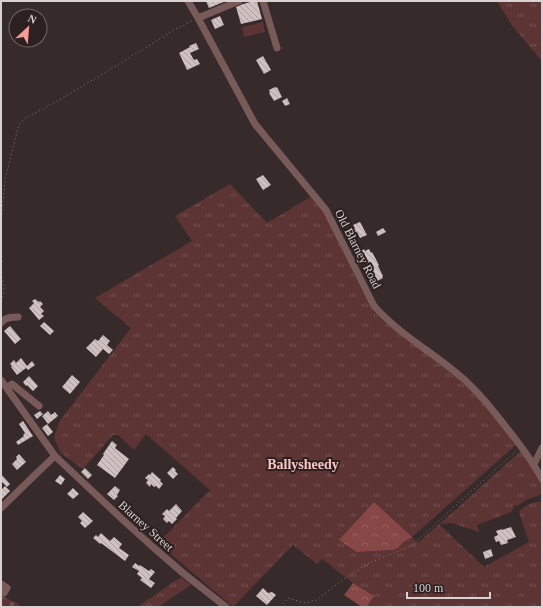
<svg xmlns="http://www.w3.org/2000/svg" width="543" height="608" viewBox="0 0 543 608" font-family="Georgia,serif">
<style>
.grass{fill:url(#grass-tufts);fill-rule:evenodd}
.forest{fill:url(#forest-crowns)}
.cemetery{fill:url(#cemetery-stones)}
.pitch{fill:#5c3433}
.building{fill:url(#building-back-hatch)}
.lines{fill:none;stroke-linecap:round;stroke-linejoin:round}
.path{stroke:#857b7b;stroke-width:1;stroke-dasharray:1 3;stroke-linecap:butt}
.minor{stroke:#785b59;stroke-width:7}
.labels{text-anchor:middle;stroke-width:4;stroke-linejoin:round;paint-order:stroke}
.street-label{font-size:12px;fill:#d9d1d1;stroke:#2c2120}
.quarter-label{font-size:14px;font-weight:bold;fill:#f9c4c2;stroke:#2c2120}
</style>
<defs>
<pattern id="grass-tufts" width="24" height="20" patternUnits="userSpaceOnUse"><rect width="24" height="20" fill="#5c3433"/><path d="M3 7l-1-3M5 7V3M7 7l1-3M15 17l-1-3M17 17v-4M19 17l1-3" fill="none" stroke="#735050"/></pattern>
<pattern id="forest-crowns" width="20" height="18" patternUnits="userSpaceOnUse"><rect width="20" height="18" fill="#864746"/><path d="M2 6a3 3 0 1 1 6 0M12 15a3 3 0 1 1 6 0" fill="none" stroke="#966060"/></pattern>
<pattern id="cemetery-stones" width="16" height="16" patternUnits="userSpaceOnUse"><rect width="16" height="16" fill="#5c3433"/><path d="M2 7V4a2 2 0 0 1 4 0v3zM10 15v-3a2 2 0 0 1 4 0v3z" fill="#735050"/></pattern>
<pattern id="building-back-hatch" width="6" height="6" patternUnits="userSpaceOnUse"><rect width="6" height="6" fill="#d0c1c1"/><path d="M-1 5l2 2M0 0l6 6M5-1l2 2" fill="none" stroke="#aca0a0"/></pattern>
</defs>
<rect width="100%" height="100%" fill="#362b2a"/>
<path class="grass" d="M497,1H542V61L513,27Z
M230,184L267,223L312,196L323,210L358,283L373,311L383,321L455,376L478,397L517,444L412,537L418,543C433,529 448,517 463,503C482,486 501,468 521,451L542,483V494L526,500L517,506L515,505L511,512L477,525L479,532L452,523L439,524L484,567L529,542L519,512C525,504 533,503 542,501V607H366L373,596L353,583L322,559L317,564L293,545L233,607L158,543L210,490L146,434L134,450L118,435H113L83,469L61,453L54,438L59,422L131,328L95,298L192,241L175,216ZM411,537L392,550L357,552Z
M181,577L191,585L158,607H137Z"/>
<path class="forest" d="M374,502L412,537L402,543L398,548L392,550L357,552L339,540Z
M353,583L374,596L366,607H362L344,595Z"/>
<path class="cemetery" d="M1,596L19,604V605L17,607H1Z"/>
<path class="pitch" d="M263,22L265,32L244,37L242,27Z"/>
<path class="building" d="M206,1H226L209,8Z
M254,1H257L262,19L241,24L236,7L243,4Z
M220,16L224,25L215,29L211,20Z
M196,43L199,49L190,53L194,60L197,59L200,64L187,70L179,53L190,47L189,46Z
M263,56L271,70L264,74L256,60Z
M275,87L276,88L277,87L282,97L274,101L269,93H270L269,90Z
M287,98L290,104L285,106L282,101Z
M263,175L271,185L263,190L256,179Z
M360,222L367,235L360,238L357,232L354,234L352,230L355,228L353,225Z
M383,228L386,232L378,236L376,232Z
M364,249L365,251L369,249L371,253L372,252L379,265L378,266L383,276L382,277L383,278L375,282L373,278L374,277L367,263L365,264L359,252Z
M35,299L39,302L40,301L43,304L40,307L44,311L41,314L44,316L39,320L29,308L34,303L32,301Z
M44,322L54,331L50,335L40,326Z
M10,326L21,339L15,344L4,331Z
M103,335L110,341L107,345L113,350L109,354L103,349L96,357L86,348L95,339L98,341Z
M21,358L27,366L32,361L35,365L28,370L26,368L17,375L11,367L12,366L10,364L14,360L16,363Z
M72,375L80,382L70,394L62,387Z
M29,376L38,386L33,391L27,385L26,386L23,382Z
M40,411L43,414L37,419L34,415Z
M48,411L51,415L55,412L58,416L48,424L42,416Z
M23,421L33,436L18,445L16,442L24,436L23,435L25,433L19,424Z
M47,424L53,432L48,436L42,428Z
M112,441L117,445L115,448L129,459L115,478L97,465L104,455L103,454Z
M19,454L26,462L17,470L12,464L17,459L16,457Z
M173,467L176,470L175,471L178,474L173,479L167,473Z
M85,468L92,475L88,479L81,472Z
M152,472L161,480L160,481L163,484L159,489L156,486L154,487L151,484L150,487L146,483L148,480L145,478L149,474L150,475Z
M1,474L10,484L7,487L1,481Z
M60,475L65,479L61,485L55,481Z
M5,486L10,491L1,500V490Z
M115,486L120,490L117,495L118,496L114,500L107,494Z
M73,488L79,494L73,499L67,494Z
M176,504L182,511L176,518L177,519L172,524L169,521L167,523L163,519L165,516L162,514L167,509L169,511Z
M83,512L93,521L85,528L80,523L82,521L78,517Z
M511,527L516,537L507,540L508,543L501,545L499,541L496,542L494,537L498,535L496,531L502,529V530Z
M101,533L110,541L114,537L122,544L119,548L129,555L125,561L101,543L100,544L93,538L96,535L98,537Z
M491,549L493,556L485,559L483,552Z
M135,563L139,566L140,565L149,571L151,569L155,572L149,579L155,583L151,588L140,580L142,578L137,574L139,571L132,567Z
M263,588L268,593L272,592L276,595L267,605L256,596Z"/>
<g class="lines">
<path class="path" d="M1,222L5,180L19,124L27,117L61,99L142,50L174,30L192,21
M1,245L2,260L1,273L4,287L1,307
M281,607L288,598L305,603L317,600L345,578L369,563L414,545L419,539L516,451"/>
<path class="minor" d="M188,1L198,18L255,124L326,210L374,306C397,332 427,349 454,371C471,384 485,400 498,417C514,437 530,457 542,479
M263,1L277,48
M198,18L239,1
M1,323C5,317 12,317 18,317
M1,380L55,456L123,520L154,548L183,573L226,607
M7,388L12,384L39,406
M534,464L542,448
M1,508L39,471L55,456
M1,584L7,588L4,593L1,591"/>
</g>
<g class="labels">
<g class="street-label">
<text transform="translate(358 249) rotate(63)" y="4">Old Blarney Road</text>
<text transform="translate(146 526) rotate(42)" y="4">Blarney Street</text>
</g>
<g class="quarter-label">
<text x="303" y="469">Ballysheedy</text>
</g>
</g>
<rect width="543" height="608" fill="none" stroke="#d9d1d1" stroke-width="4"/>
<g transform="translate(28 28) rotate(26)"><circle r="19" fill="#2c2120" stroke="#716767"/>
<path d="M0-3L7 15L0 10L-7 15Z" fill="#f59b98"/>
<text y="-6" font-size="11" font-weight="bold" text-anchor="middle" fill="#d9d1d1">N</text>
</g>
<path d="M407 592v6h83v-6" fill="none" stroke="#d9d1d1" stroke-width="2"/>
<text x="413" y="592" font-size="12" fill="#d9d1d1" stroke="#2c2120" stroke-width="3" paint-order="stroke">100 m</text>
</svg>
